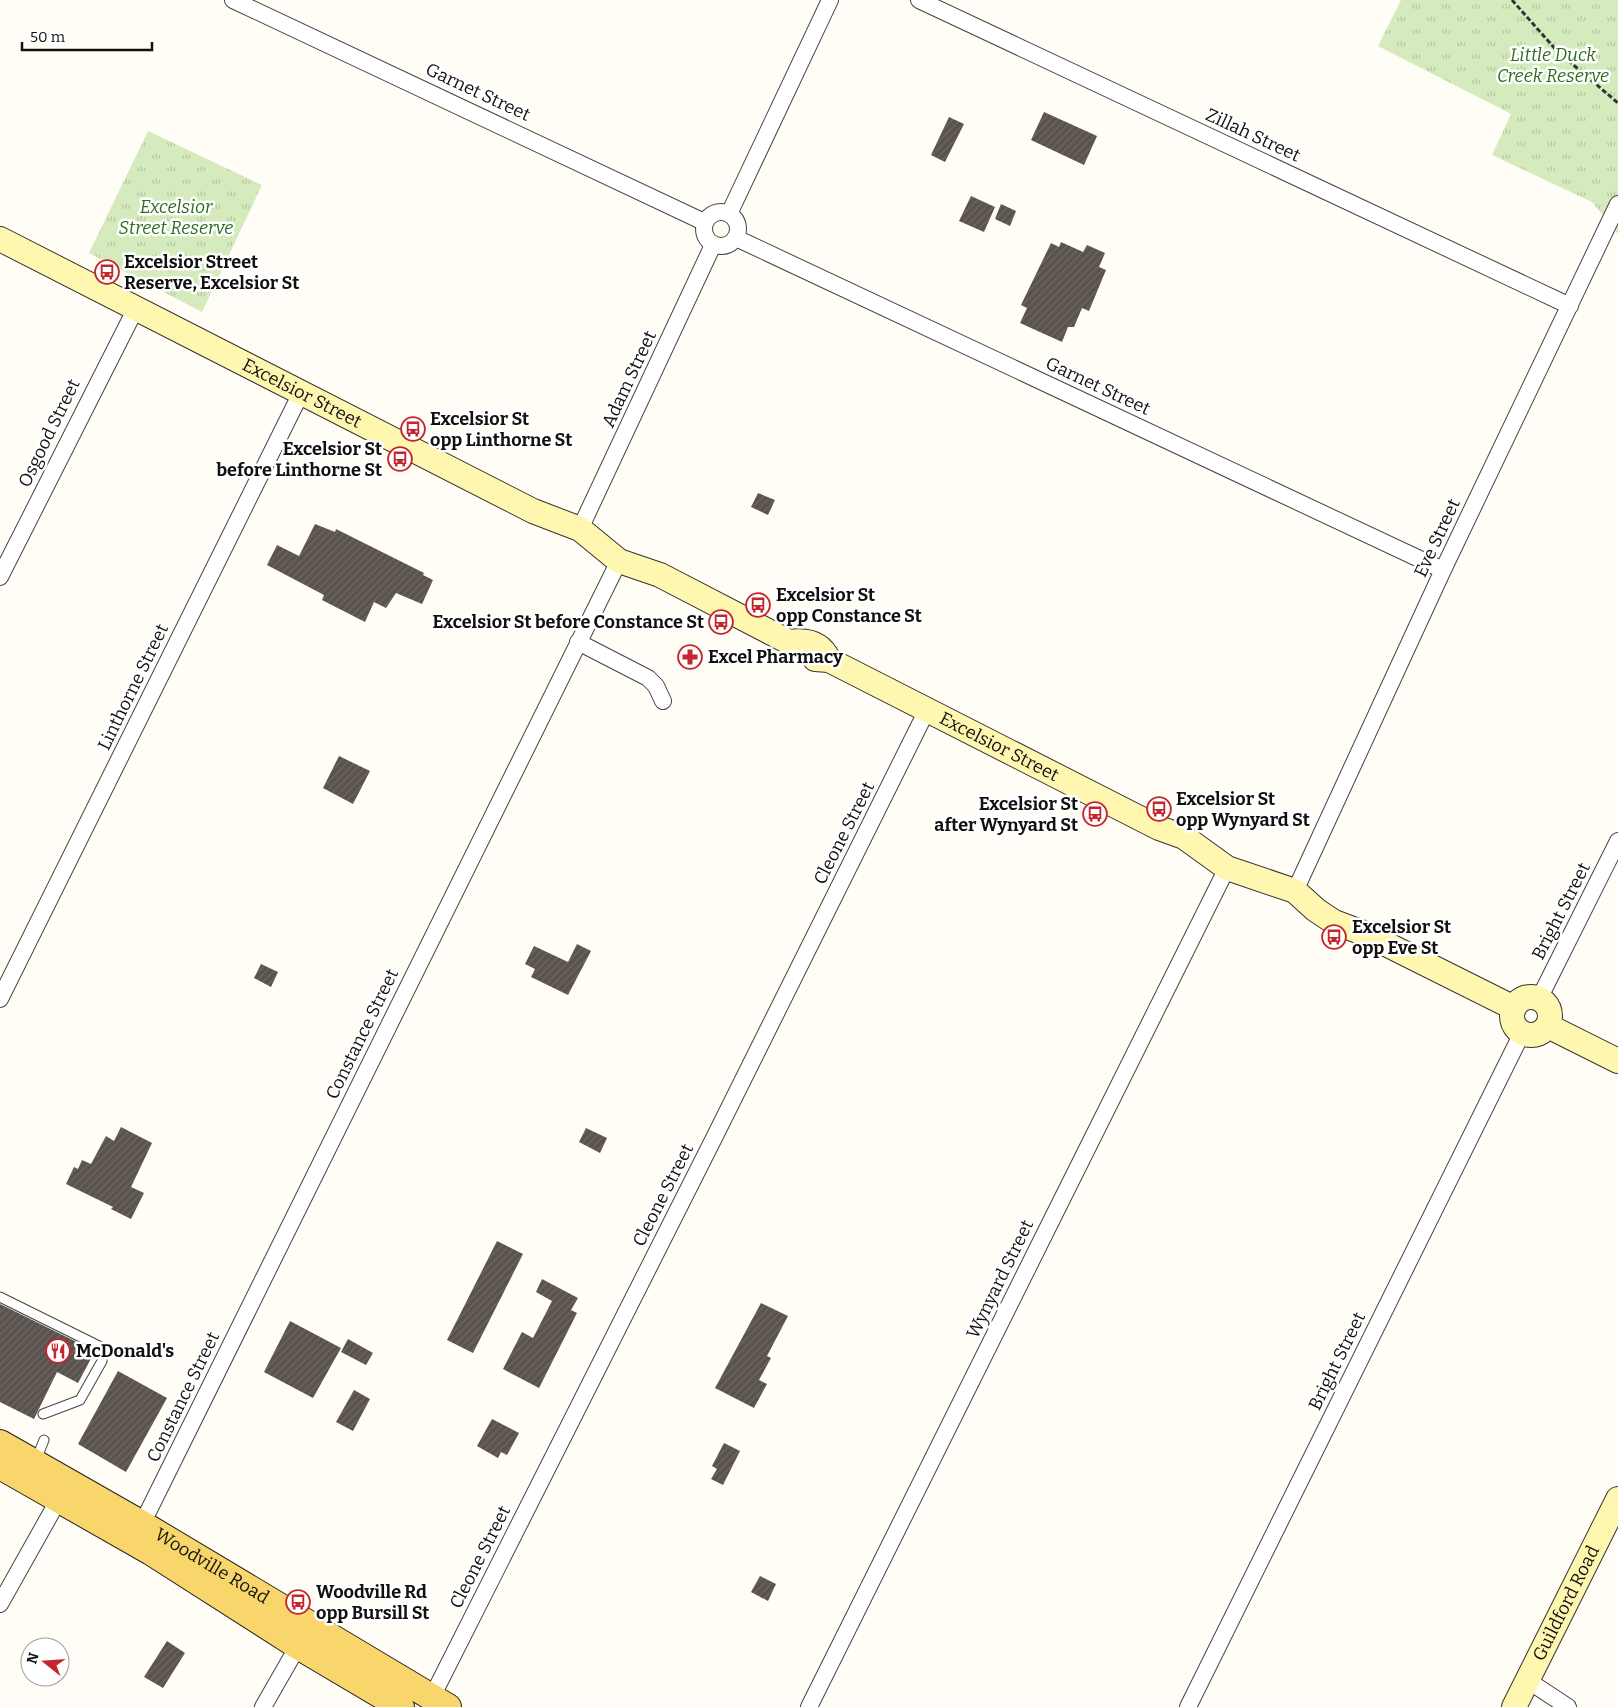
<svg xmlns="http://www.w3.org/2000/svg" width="1618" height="1707" viewBox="0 0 1618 1707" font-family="Bitter,serif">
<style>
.park{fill:url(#park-tufts)}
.building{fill:url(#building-hatch)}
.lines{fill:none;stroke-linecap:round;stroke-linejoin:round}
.lane-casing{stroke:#444;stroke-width:11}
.street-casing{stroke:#444;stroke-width:18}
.secondary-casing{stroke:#333;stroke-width:26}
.primary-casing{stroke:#222;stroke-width:28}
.path{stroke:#333;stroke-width:3;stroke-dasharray:5 2.5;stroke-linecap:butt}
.lane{stroke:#fff;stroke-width:9}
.street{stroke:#fff;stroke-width:16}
.secondary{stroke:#fff6b0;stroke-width:24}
.primary{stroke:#f9d66b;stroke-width:26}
.labels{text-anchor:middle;stroke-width:5;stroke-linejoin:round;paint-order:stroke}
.park-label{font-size:18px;font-style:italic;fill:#2f6b1f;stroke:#fff}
.street-label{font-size:18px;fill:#111;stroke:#fff}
.poi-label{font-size:18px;font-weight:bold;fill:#111;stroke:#fff;text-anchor:start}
</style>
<defs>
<pattern id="park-tufts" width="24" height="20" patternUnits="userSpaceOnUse" patternTransform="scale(1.25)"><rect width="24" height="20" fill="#d5ebbd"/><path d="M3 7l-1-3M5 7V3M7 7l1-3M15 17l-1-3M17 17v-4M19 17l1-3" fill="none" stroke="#b6c8a1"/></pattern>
<pattern id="building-hatch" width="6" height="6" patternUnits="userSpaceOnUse" patternTransform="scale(1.25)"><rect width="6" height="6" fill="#5a524d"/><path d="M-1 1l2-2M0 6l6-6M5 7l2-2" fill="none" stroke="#6d6662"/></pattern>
</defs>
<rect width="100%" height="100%" fill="#fffdf5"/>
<path class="park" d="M1401,0H1618V234L1592,202L1492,155L1511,114L1378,46Z
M148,131L262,185L202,312L89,253Z"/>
<path class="building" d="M1044,112L1097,136L1084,165L1031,140Z
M949,117L964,124L945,162L931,155Z
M971,196L995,207L984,232L959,221Z
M1001,204L1016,211L1010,226L995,219Z
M1061,242L1083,252L1087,245L1105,253L1099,267L1106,270L1089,311L1082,308L1074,327H1068L1062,342L1020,323L1027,308L1021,305L1051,243L1059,247Z
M758,493L775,500L768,515L751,507Z
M315,524L335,532L336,529L424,573L423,575L433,580L422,604L396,593L386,608L374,602L365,622L322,600L324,595L267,565L277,545L299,556Z
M339,756L370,771L353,804L323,788Z
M577,944L591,951L568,995L531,977L535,969L525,964L534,946L568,962Z
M261,964L278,972L271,987L254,978Z
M121,1127L152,1143L131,1187L144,1193L131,1219L111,1209L113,1207L66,1184L74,1167L78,1169L82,1160L91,1164L106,1136L114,1141Z
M586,1128L607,1138L600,1153L579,1142Z
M497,1241L523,1254L473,1353L447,1340Z
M542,1279L578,1298L571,1310L577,1313L539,1388L503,1369L522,1332L533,1338L552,1301L536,1292Z
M761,1303L788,1316L767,1356L771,1358L759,1380L767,1384L754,1408L715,1388Z
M0,1304L95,1351L78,1383L57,1372L34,1419L0,1402Z
M290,1321L341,1348L313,1398L264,1372Z
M348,1339L373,1353L366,1365L341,1352Z
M118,1371L167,1398L126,1472L78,1444Z
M354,1390L370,1399L353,1431L336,1422Z
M492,1419L519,1433L507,1455L501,1452L498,1458L477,1446Z
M724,1443L740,1451L723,1485L711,1479L717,1469L712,1466Z
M760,1576L776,1584L768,1601L751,1592Z
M167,1641L185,1653L163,1688L144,1677Z"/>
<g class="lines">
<g class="lane-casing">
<path id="lane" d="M0,1297L103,1348L102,1361L80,1400L43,1414
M36,1460L44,1440"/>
</g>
<g class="street-casing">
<path id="street" d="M233,0L704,222
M919,0L1570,306
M704 229a17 17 0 1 1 34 0a17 17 0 1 1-34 0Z
M729,214L830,0
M736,238L1443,570
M580,529L713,245
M0,577L136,308
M578,642L648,678L656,686L663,701
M1295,891L1443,570L1618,204
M0,999L301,393
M1539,999L1618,841
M142,1524L619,561
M0,1604L59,1499
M1527,1680L1568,1707
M432,1697L714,1138L927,710
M263,1707L298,1646
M809,1707L1227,868
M1188,1707L1522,1033"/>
</g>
<g class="secondary-casing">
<g id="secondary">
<path id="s1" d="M0,239L533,511L580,529L619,561L660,575L789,642C808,639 821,643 829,660"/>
<path id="s2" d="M815,659L829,660L1159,828L1184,837L1227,868L1295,891L1316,910L1334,922L1366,934L1514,1008"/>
<circle cx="1531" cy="1016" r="19"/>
<path d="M1548,1026L1618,1061"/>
<path id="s3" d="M1514,1707L1618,1499"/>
</g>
</g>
<g class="primary-casing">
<g id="primary">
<path id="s4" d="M0,1443L142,1524L448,1707"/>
<path d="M0,1466L151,1552L298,1646L401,1707"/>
</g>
</g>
<path class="path" d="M1512,0L1557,51L1618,103"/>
<use href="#lane" class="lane"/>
<use href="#street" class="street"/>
<use href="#secondary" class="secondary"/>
<use href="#primary" class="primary"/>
</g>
<defs>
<g id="bus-ring" transform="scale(1.25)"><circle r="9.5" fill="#fff" stroke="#c4262e" stroke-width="1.5"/><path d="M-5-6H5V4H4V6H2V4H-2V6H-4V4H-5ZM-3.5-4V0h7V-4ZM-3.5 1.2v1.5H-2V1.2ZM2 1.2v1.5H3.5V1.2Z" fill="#c4262e"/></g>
<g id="pharmacy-ring" transform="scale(1.25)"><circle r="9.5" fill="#fff" stroke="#c4262e" stroke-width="1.5"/><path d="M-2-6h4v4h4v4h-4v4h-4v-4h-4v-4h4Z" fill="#c4262e"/></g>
<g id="restaurant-ring" transform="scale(1.25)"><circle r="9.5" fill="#fff" stroke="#c4262e" stroke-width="1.5"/><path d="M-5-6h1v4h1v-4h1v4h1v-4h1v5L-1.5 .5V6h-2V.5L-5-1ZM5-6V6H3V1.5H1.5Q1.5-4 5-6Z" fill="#c4262e"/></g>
</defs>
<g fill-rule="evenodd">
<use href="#bus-ring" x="107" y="272"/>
<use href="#bus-ring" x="413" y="429"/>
<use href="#bus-ring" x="400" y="459"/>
<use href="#bus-ring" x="758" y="605"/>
<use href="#bus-ring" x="721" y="622"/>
<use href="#pharmacy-ring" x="690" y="657"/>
<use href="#bus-ring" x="1159" y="809"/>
<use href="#bus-ring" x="1095" y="814"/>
<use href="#bus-ring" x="1334" y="937"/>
<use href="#restaurant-ring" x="58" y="1351"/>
<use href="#bus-ring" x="298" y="1602"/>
</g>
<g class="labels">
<g class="park-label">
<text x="1553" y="61">Little Duck<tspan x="1553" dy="21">Creek Reserve</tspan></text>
<text x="176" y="213">Excelsior<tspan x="176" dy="21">Street Reserve</tspan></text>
</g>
<g class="street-label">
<text transform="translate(478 92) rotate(25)" y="6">Garnet Street</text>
<text transform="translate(1253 135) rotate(25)" y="6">Zillah Street</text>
<text transform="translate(629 379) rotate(-65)" y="6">Adam Street</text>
<text transform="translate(1098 386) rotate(25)" y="6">Garnet Street</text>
<text dy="6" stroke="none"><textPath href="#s1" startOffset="339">Excelsior Street</textPath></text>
<text transform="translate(49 433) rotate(-64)" y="6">Osgood Street</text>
<text transform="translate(1437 538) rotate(-65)" y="6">Eve Street</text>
<text transform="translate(133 687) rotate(-64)" y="6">Linthorne Street</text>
<text dy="6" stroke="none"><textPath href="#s2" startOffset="205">Excelsior Street</textPath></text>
<text transform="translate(844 833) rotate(-63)" y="6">Cleone Street</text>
<text transform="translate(1561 911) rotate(-63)" y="6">Bright Street</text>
<text transform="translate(362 1034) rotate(-64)" y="6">Constance Street</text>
<text transform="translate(663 1195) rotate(-63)" y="6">Cleone Street</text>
<text transform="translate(1000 1279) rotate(-64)" y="6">Wynyard Street</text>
<text transform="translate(1337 1361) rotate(-64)" y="6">Bright Street</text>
<text transform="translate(183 1397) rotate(-64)" y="6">Constance Street</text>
<text transform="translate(480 1557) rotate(-63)" y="6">Cleone Street</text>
<text dy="6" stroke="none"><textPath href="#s4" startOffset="245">Woodville Road</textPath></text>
<text dy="6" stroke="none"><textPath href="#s3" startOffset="116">Guildford Road</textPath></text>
</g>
<g class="poi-label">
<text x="124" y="268">Excelsior Street<tspan x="124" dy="21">Reserve, Excelsior St</tspan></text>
<text x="430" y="425">Excelsior St<tspan x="430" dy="21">opp Linthorne St</tspan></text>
<text x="382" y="455" text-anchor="end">Excelsior St<tspan x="382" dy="21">before Linthorne St</tspan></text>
<text x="776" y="601">Excelsior St<tspan x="776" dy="21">opp Constance St</tspan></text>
<text x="704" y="628" text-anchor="end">Excelsior St before Constance St</text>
<text x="708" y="663">Excel Pharmacy</text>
<text x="1176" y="805">Excelsior St<tspan x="1176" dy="21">opp Wynyard St</tspan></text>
<text x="1078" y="810" text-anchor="end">Excelsior St<tspan x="1078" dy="21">after Wynyard St</tspan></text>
<text x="1352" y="933">Excelsior St<tspan x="1352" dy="21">opp Eve St</tspan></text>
<text x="76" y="1357">McDonald's</text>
<text x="316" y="1598">Woodville Rd<tspan x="316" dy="21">opp Bursill St</tspan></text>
</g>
</g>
<g transform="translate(45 1662) rotate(287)"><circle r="24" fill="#ffffff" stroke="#a0a0a0"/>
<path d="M0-4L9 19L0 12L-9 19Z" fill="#c4262e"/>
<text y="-8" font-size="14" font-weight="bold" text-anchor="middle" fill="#111111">N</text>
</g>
<path d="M22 42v8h130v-8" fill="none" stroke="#111111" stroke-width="2.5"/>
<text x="30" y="42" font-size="15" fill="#111111" stroke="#ffffff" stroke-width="4" paint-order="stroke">50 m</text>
</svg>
